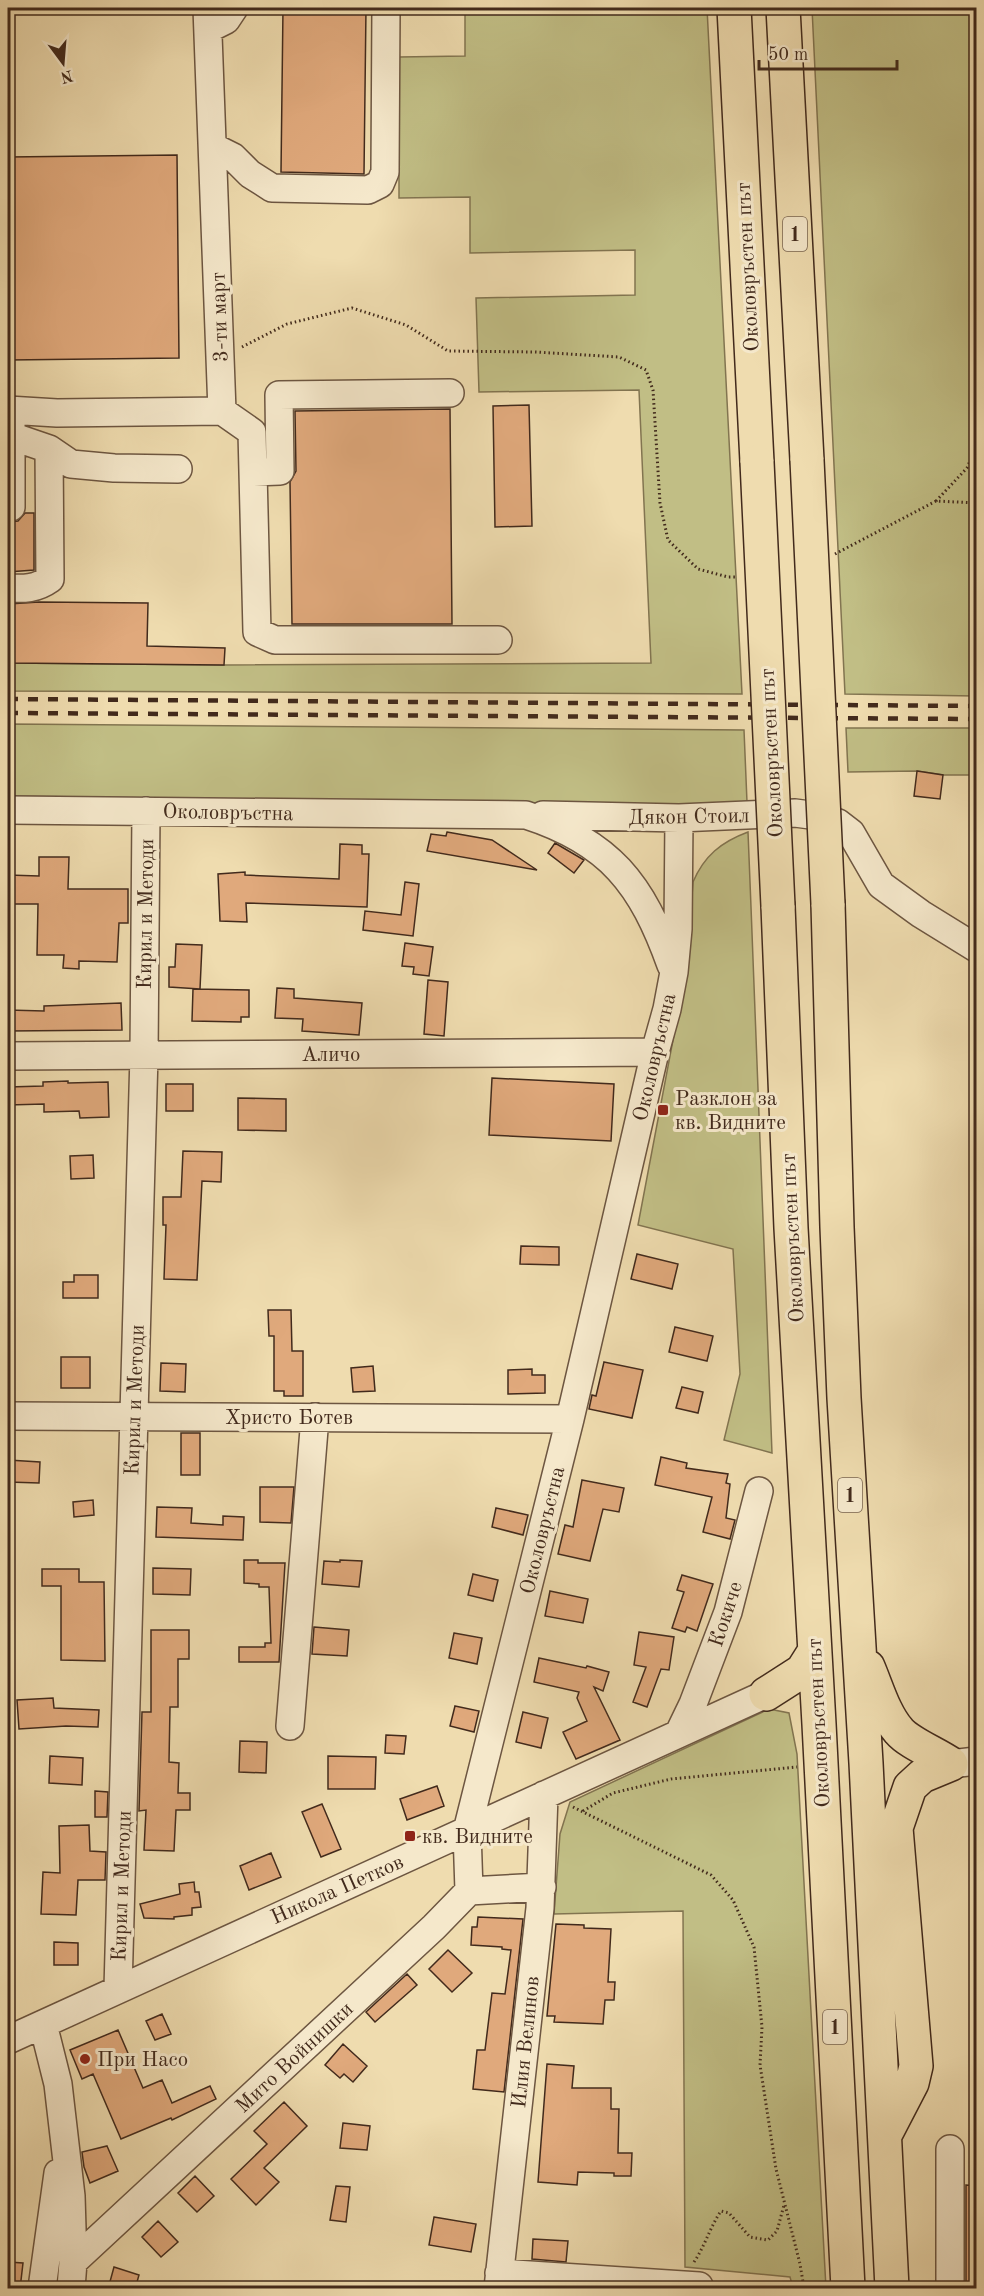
<svg xmlns="http://www.w3.org/2000/svg" width="984" height="2296" viewBox="0 0 984 2296" font-family="'Old Standard TT',serif">
<style>
.green{fill:#c1be85;stroke:#827450;stroke-width:1.5}
.building{fill:#e0a97c;stroke:#422a1c;stroke-width:1.5}
.lines{fill:none;stroke-linecap:round;stroke-linejoin:round}
.minor-casing{stroke:#6d5641;stroke-width:30}
.highway-casing{stroke:#422a1c;stroke-width:36}
.path{stroke:#422a1c;stroke-width:3;stroke-dasharray:1.5 3;stroke-linecap:butt}
.minor{stroke:#f5e8cb;stroke-width:27}
.highway{stroke:#efdcaf;stroke-width:33}
.rail{stroke:#422a1c;stroke-width:4.5;stroke-dasharray:10 10;stroke-linecap:butt}
.highway-bridge-casing{stroke:#422a1c;stroke-width:36;stroke-linecap:butt}
.highway-bridge{stroke:#efdcaf;stroke-width:33}
.poi-dot{fill:#8f2418;stroke:#f5e8cb;stroke-width:2}
.labels{text-anchor:middle;stroke-width:6;stroke-linejoin:round;paint-order:stroke}
.shield{fill:#f5e8cb;stroke:#786350;stroke-width:1.5}
.shield-label{font-size:20px;font-weight:bold;fill:#422a1c}
.street-label{font-size:21px;fill:#422a1c;stroke:#f5e8cb}
.poi-label{font-size:21px;fill:#422a1c;stroke:#f5e8cb;text-anchor:start}
</style>
<rect width="100%" height="100%" fill="#efdcaf"/>
<filter id="stains"><feTurbulence type="fractalNoise" baseFrequency=".00333" numOctaves="4"/><feColorMatrix values="0 0 0 0 .2 0 0 0 0 .09 0 0 0 0 .02 0 0 0 .5 -.17"/></filter>
<radialGradient id="worn" r=".72"><stop offset=".6" stop-color="#630" stop-opacity="0"/><stop offset="1" stop-color="#630" stop-opacity=".3"/></radialGradient>
<path class="green" d="M465,8H707L742,694L8,691V663L224,665L651,663L639,390L479,392L476,298L635,295V250L470,253V197L399,198V57L465,56Z
M812,8H976V696L845,694Z
M8,724L744,730L747,802L697,805L8,796Z
M846,728H976V775H943L917,771L848,772Z
M748,832L751,907L772,1453L724,1440L740,1374L733,1249L638,1225L687,966L693,882C704,856 721,842 748,832Z
M769,1709L789,1713L797,1754L826,2288H793L790,2277L685,2267L683,1911L554,1914L560,1834L570,1802Z"/>
<path class="building" d="M283,8H366L364,174L281,172Z
M177,155L179,358L8,360V157Z
M529,405L532,526L495,527L493,406Z
M450,409L452,624H292L290,482L296,471L295,411Z
M25,513H34V570L8,572V522L18,521Z
M39,602L148,603L147,646L225,648L224,665L8,663V604Z
M917,771L943,775L940,799L914,796Z
M447,832L492,840L537,870L427,851L431,834L446,836Z
M555,843L584,860L574,873L548,853Z
M340,844L362,845V854H369L367,907L246,903L247,922L220,921L218,874L245,872V875L339,879Z
M39,857H69L68,889H128V923H119L117,962L79,961V969L63,968L64,955H37L38,904H8V875L39,876Z
M405,882L419,884L413,936L363,930L365,911L401,915Z
M405,943L433,947L429,976L413,974L414,967L402,966Z
M176,944L202,945L200,989L169,987V967H175Z
M428,980L448,982L444,1036L424,1034Z
M277,988L294,989V998L362,1003L359,1035L302,1031L303,1019L275,1018Z
M193,989L249,990V1017H241V1022L192,1021Z
M121,1003L122,1030L8,1031V1010L44,1011V1006Z
M492,1078L614,1084L611,1141L489,1135Z
M68,1081V1083L108,1082L109,1117L80,1118L79,1111L44,1112V1104L8,1105V1087L43,1086V1082Z
M166,1084H193V1111H166Z
M238,1098L286,1099V1131L238,1130Z
M183,1151L222,1152L221,1182L202,1181L197,1280L164,1279L166,1225H163V1197H181Z
M93,1155L94,1178L71,1179L70,1156Z
M521,1246L559,1247V1265L520,1264Z
M637,1254L678,1264L672,1289L631,1279Z
M74,1275H98V1298H63V1282H74Z
M268,1310H291L292,1351H303V1396H284V1391H274V1336H269Z
M675,1327L713,1336L707,1361L669,1352Z
M61,1357H90V1388H61Z
M604,1362L643,1370L632,1418L589,1409L592,1395L596,1396Z
M161,1363L186,1364L185,1392L160,1391Z
M373,1366L375,1391L353,1392L351,1368Z
M532,1369V1375H545V1393L508,1394V1370Z
M682,1387L703,1392L698,1413L676,1408Z
M181,1433H200V1475H181Z
M661,1457L687,1463L686,1468L728,1474L726,1483L730,1484L726,1518L735,1520L730,1539L703,1532L712,1497L655,1485Z
M8,1460L40,1462L39,1483L8,1482Z
M582,1480L624,1488L619,1512L603,1509L590,1561L558,1554L565,1525L573,1527Z
M260,1487H294L291,1523L260,1522Z
M93,1500L94,1515L74,1517L73,1502Z
M157,1507L192,1508L191,1523L223,1525V1516L244,1517L243,1540L156,1537Z
M496,1508L528,1515L523,1535L492,1527Z
M244,1560H258V1563H285L279,1662H239V1647H265V1643H271L269,1587H259V1584L244,1583Z
M340,1560L362,1561L359,1587L322,1584L324,1561L340,1562Z
M153,1568L191,1569L190,1595L153,1594Z
M42,1569H79V1582H104L105,1661L61,1660V1586H42Z
M473,1574L498,1580L493,1601L468,1595Z
M682,1575L713,1584L697,1631L687,1627L685,1632L672,1628L684,1592L677,1590Z
M550,1591L588,1599L583,1623L545,1616Z
M314,1627L349,1630L347,1656L312,1654Z
M151,1630H189V1659H178V1707H170L169,1762L179,1763L178,1793H190V1810H176L174,1851L144,1850L146,1810L139,1811L142,1712H151Z
M639,1632L674,1637L669,1670L661,1669L647,1707L633,1702L646,1667L634,1665Z
M454,1633L482,1638L477,1664L449,1658Z
M539,1658L586,1668L587,1666L609,1672L603,1691L594,1687L620,1740L576,1759L563,1732L587,1721L577,1698L579,1692L534,1682Z
M53,1698L54,1708L99,1710L98,1727L66,1726L19,1729L17,1700Z
M455,1706L479,1711L474,1732L450,1726Z
M523,1712L548,1718L541,1748L516,1742Z
M386,1735L406,1736L404,1754L385,1753Z
M240,1741L267,1742L266,1773L239,1772Z
M50,1756L83,1758L82,1785L49,1783Z
M328,1756L376,1757L375,1789H328Z
M437,1786L444,1806L407,1820L400,1799Z
M95,1791L108,1792L107,1817H95Z
M322,1804L341,1849L321,1857L302,1812Z
M89,1825L90,1851L106,1852L105,1880H78L76,1915L41,1914L43,1872L60,1873L59,1826Z
M271,1853L281,1877L249,1890L240,1866Z
M194,1882L195,1892H199L201,1907L192,1908V1915L174,1917V1919L144,1918L140,1904L180,1894L179,1884Z
M478,1917L523,1919L504,2092L473,2089L477,2050H485L492,1993L505,1994L511,1950L502,1949V1947L471,1945L472,1927H477Z
M556,1924L584,1925V1928L611,1929L608,1982H615L614,2000H605L603,2024L554,2022L555,2016H547Z
M54,1942L78,1943V1965H54Z
M448,1950L472,1973L452,1992L429,1969Z
M407,1974L417,1985L375,2022L366,2012Z
M162,2014L171,2034L155,2040L146,2021Z
M118,2030L143,2088L162,2080L172,2103L210,2086L216,2099L172,2120L171,2118L121,2139L93,2074L82,2079L70,2050Z
M343,2044L367,2066L353,2082L344,2074L340,2078L325,2065Z
M547,2064L574,2066L572,2088H611V2109H619L618,2153H632L631,2176H614V2173L578,2172L577,2185L538,2182Z
M284,2102L307,2126L264,2168L279,2182L256,2205L231,2179L267,2144L254,2131Z
M343,2123L370,2126L367,2150L340,2148Z
M107,2146L118,2171L90,2183L84,2167L82,2152Z
M195,2176L214,2196L197,2212L178,2193Z
M966,2185L976,2186V2289H966Z
M336,2186L350,2187L346,2222L330,2220Z
M434,2217L476,2224L471,2252L429,2245Z
M158,2221L178,2242L161,2257L142,2237Z
M533,2239L568,2241L566,2262L532,2259Z
M8,2262L23,2263L20,2289H8Z
M114,2267L139,2275L135,2289H108Z"/>
<g class="lines">
<g class="minor-casing">
<path id="minor" d="M208,29L226,20L234,8
M213,147L233,157L250,174L272,188L368,190L380,184L385,172L386,8
M8,410L57,413L222,411L207,8
M222,411L252,432L257,632L275,640H498
M11,420V507
M8,435L49,449L71,464L114,468L178,469
M253,472L280,471L279,395L450,393
M8,588C24,589 36,589 50,579L49,449
M8,810L526,815C610,842 642,884 671,965
M543,815L679,818L795,813L818,816L838,823L851,833L881,885L921,914L976,948
M8,1056L655,1052
M8,1416L570,1419
M290,1726L315,1417
M679,1733L693,1704L728,1612L759,1491
M951,1764L976,1761
M469,1891L542,1887
M118,1989L144,1055L146,811
M43,2024L58,2084L71,2196L73,2262L71,2288
M8,2040L766,1694
M73,2262L434,1927L469,1891L467,1831L570,1419L655,1052L667,1009L674,972L678,929L679,818
M499,2273L699,2286
M42,2288L58,2173
M498,2288L540,1908L544,1795
M950,2288V2149"/>
</g>
<g class="highway-casing">
<path id="highway" d="M734,8L757,462
M783,8L807,460
M828,904L837,1227L844,1398L866,1763L892,2288
M778,906L791,1228L819,1724L848,2288
M868,1667C877,1688 884,1714 899,1731C909,1743 937,1754 951,1764
M766,1694L802,1671L814,1652
M885,2135L912,2083L916,2066L896,1828L910,1787L922,1776L951,1764"/>
</g>
<path class="path" d="M242,347L287,324L352,308L406,325L448,351L535,352L619,357L646,370L653,390L660,503L668,540L698,569L728,577H737
M936,501L967,468L976,446
M835,554L936,501L976,503
M973,783H976
M573,1807L711,1875L733,1900L754,1947L762,2027L760,2065L776,2169L800,2264L804,2288
M583,1811L613,1793L671,1779L797,1767
M694,2262C705,2246 710,2227 721,2211L729,2213L750,2237L768,2240L777,2231L784,2205"/>
<use href="#minor" class="minor"/>
<use href="#highway" class="highway"/>
<path class="rail" d="M8,699L976,706
M8,713L976,719"/>
<g class="highway-bridge-casing">
<path id="highway-bridge" d="M807,460L828,904
M757,462L778,906"/>
</g>
<use href="#highway-bridge" class="highway-bridge"/>
</g>
<g class="poi-dot">
<rect x="657" y="1104" width="12" height="12" rx="3"/>
<rect x="404" y="1830" width="12" height="12" rx="3"/>
<circle cx="85" cy="2059" r="6"/>
</g>
<g class="labels">
<g class="shield">
<rect x="783" y="217" width="24" height="34" rx="4.5"/>
<rect x="838" y="1478" width="24" height="34" rx="4.5"/>
<rect x="823" y="2010" width="24" height="34" rx="4.5"/>
</g>
<g class="shield-label">
<text x="795" y="241">1</text>
<text x="850" y="1502">1</text>
<text x="835" y="2034">1</text>
</g>
<g class="street-label">
<text transform="translate(747 267) rotate(-93)" y="7">Околовръстен път</text>
<text transform="translate(219 317) rotate(-92)" y="7">3-ти март</text>
<text transform="translate(771 753) rotate(-93)" y="7">Околовръстен път</text>
<text transform="translate(228 812) rotate(1)" y="7">Околовръстна</text>
<text transform="translate(689 816) rotate(-1)" y="7">Дякон Стоил</text>
<text transform="translate(145 914) rotate(-89)" y="7">Кирил и Методи</text>
<text x="331" y="1061">Аличо</text>
<text transform="translate(654 1057) rotate(-77)" y="7">Околовръстна</text>
<text transform="translate(792 1238) rotate(-93)" y="7">Околовръстен път</text>
<text transform="translate(134 1400) rotate(-88)" y="7">Кирил и Методи</text>
<text x="289" y="1424">Христо Ботев</text>
<text transform="translate(542 1530) rotate(-76)" y="7">Околовръстна</text>
<text transform="translate(725 1614) rotate(-72)" y="7">Кокиче</text>
<text transform="translate(818 1723) rotate(-93)" y="7">Околовръстен път</text>
<text transform="translate(121 1886) rotate(-88)" y="7">Кирил и Методи</text>
<text transform="translate(337 1889) rotate(-24)" y="7">Никола Петков</text>
<text transform="translate(525 2042) rotate(-84)" y="7">Илия Велинов</text>
<text transform="translate(294 2057) rotate(-43)" y="7">Мито Войнишки</text>
</g>
<g class="poi-label">
<text x="675" y="1105">Разклон за<tspan x="675" dy="24">кв. Видните</tspan></text>
<text x="422" y="1843">кв. Видните</text>
<text x="97" y="2066">При Насо</text>
</g>
</g>
<rect width="984" height="2296" fill="none" stroke="#efdcaf" stroke-width="30"/>
<rect x="9" y="9" width="966" height="2278" fill="none" stroke="#422a1c" stroke-width="3"/>
<rect x="15" y="15" width="954" height="2266" fill="none" stroke="#422a1c" stroke-width="1.5"/>
<g transform="translate(63 63) rotate(164)" stroke="#f5e8cb" stroke-width="4.5" paint-order="stroke">
<path d="M0-4.5L10 22L0 15L-10 22Z" fill="#422a1c"/>
<text y="-9" font-size="16" font-weight="bold" text-anchor="middle" fill="#422a1c">N</text>
</g>
<path d="M759 60v9h138v-9" fill="none" stroke="#422a1c" stroke-width="3"/>
<text x="768" y="60" font-size="18" fill="#422a1c" stroke="#f5e8cb" stroke-width="4.5" paint-order="stroke">50 m</text>
<rect width="100%" height="100%" filter="url(#stains)"/>
<rect width="100%" height="100%" fill="url(#worn)"/>
</svg>
